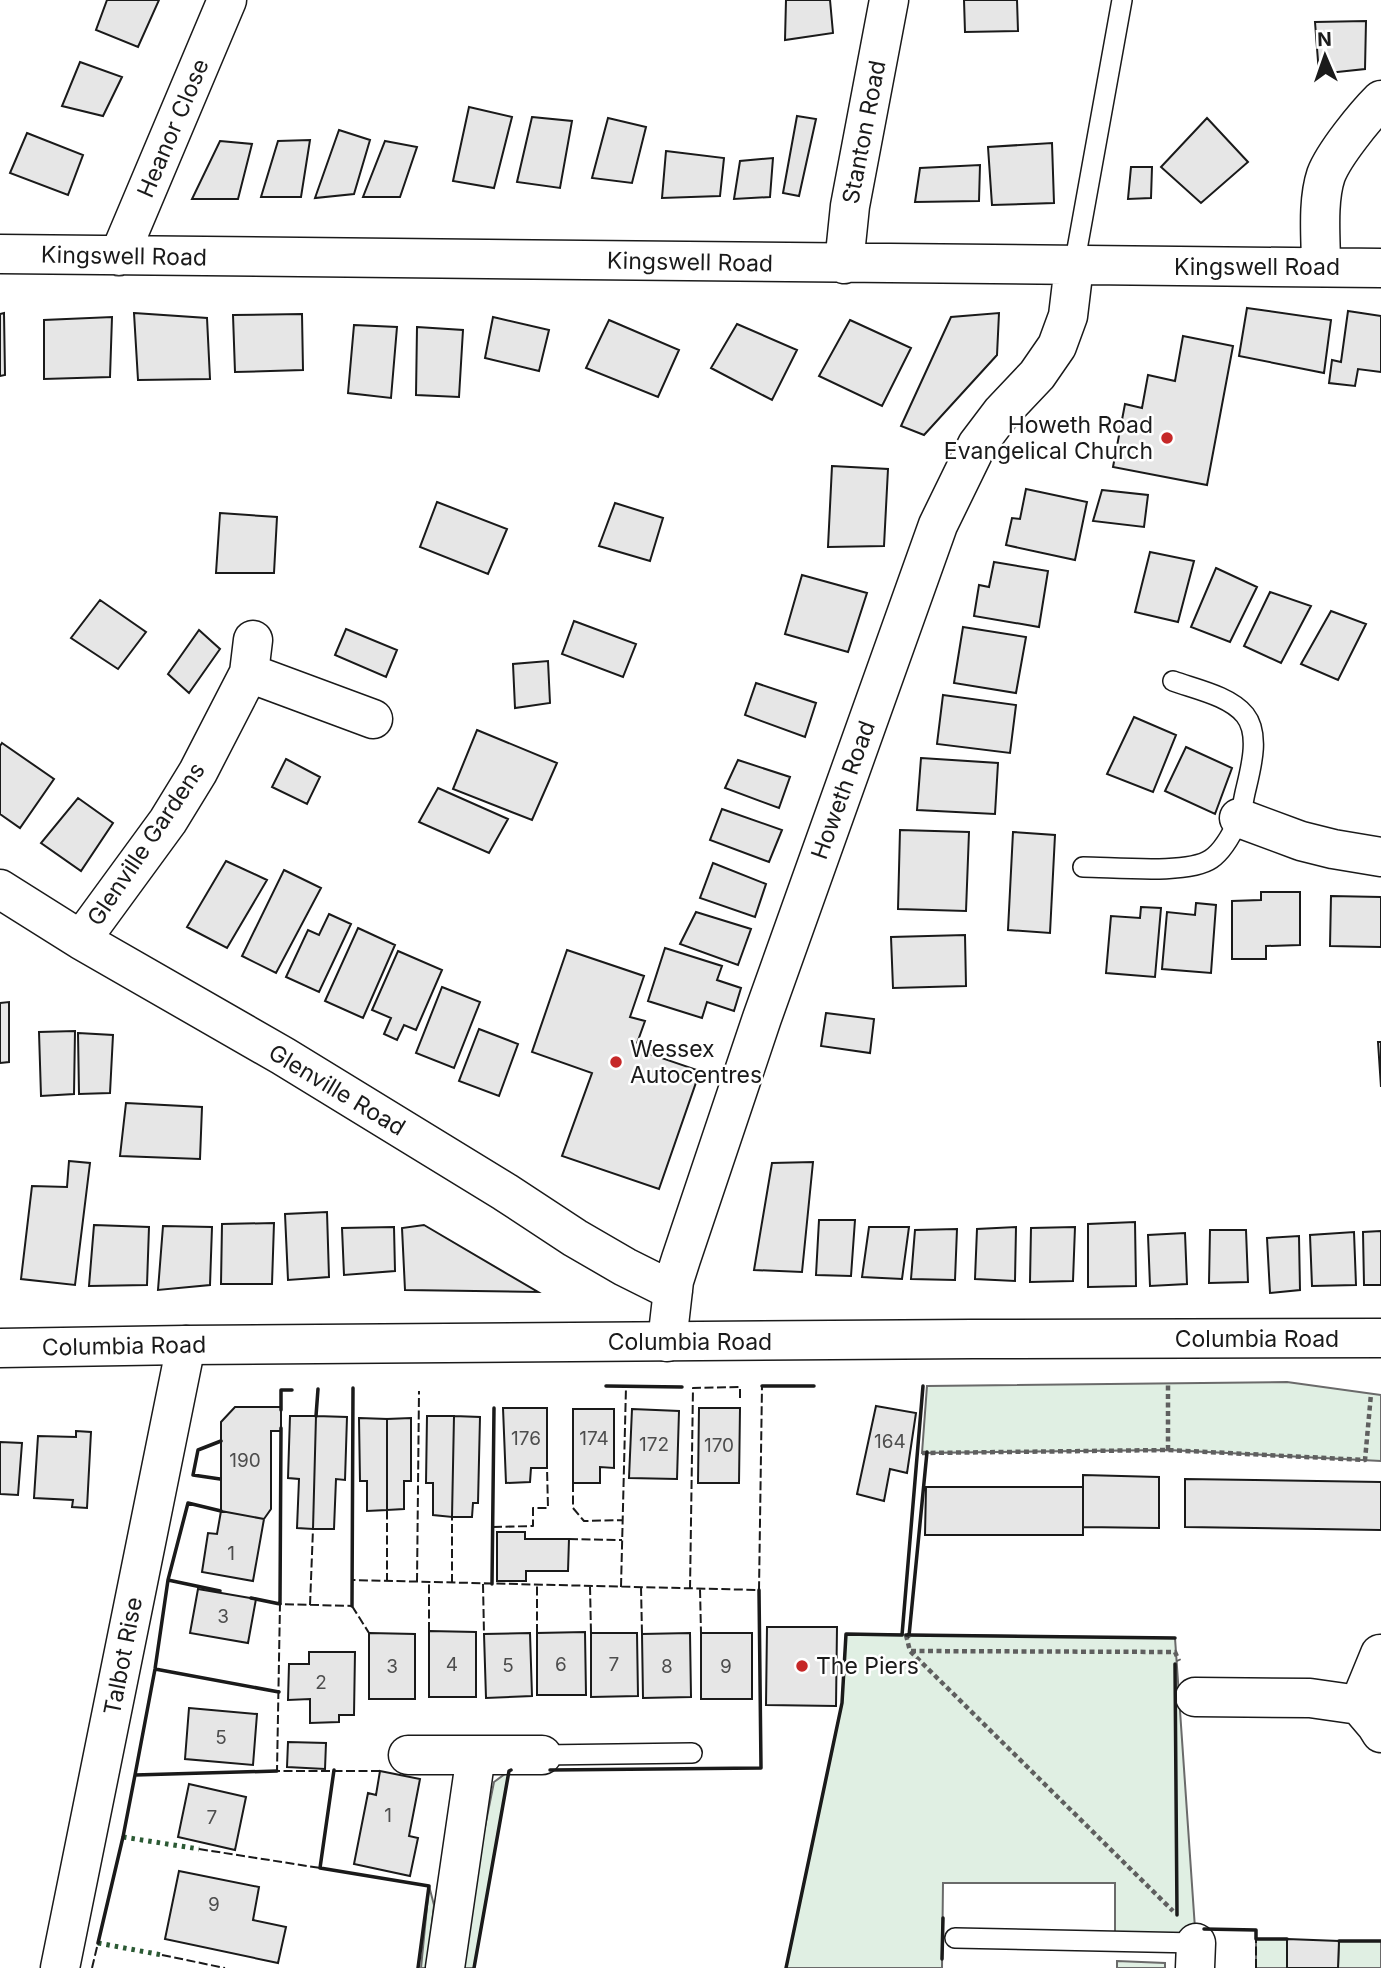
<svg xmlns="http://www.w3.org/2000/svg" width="1381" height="1968" viewBox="0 0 1381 1968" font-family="Inter,sans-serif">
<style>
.green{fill:#e0efe3;stroke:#6a6a6a;stroke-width:2}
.building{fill:#e6e6e6;stroke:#1a1a1a;stroke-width:2}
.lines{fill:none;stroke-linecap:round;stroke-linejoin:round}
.service-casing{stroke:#1a1a1a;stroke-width:22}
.minor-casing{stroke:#1a1a1a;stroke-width:41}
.tertiary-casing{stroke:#1a1a1a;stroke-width:41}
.path{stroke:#5f5f5f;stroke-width:4.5;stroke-dasharray:5 3.5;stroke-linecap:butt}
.service{stroke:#fff;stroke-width:19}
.minor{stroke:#fff;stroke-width:38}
.tertiary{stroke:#fff;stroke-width:38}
.hedge{stroke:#2b5a34;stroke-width:5;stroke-dasharray:3.5 5;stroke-linecap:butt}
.fence{stroke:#1a1a1a;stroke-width:2;stroke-dasharray:9 3.5;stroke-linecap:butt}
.wall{stroke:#1a1a1a;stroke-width:3.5}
.poi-dot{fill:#c62828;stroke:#fff;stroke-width:2.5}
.labels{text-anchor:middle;stroke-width:5;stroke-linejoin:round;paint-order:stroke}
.number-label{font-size:19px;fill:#4d4d4d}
.street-label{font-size:23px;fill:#1a1a1a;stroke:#fff}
.poi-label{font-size:23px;fill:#1a1a1a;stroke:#fff;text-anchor:start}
</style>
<rect width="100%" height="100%" fill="#fff"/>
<path class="green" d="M1287,1382L1381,1395V1461L1168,1450L922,1453L927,1386Z
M846,1634L1175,1638L1196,1943L1115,1940V1883H943L942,1968H786L842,1703Z
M509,1771L474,1968H458L459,1956L494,1782Z
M429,1886L434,1905L427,1968H421Z
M1256,1939H1287V1968H1256Z
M1339,1941H1381V1968H1338Z
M1117,1961L1165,1963V1968H1117Z"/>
<path class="building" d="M107,0H159L138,47L96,30Z
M786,0H830L833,33L785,40Z
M964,0H1017L1018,31L965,32Z
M1366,21L1365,69L1319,74L1315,22Z
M80,62L122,77L103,116L62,106Z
M469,107L512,117L494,188L453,181Z
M797,116L816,119L799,196L783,193Z
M532,117L572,121L560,188L517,182Z
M608,118L646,127L632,183L592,178Z
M1207,118L1248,162L1201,203L1161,167Z
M339,130L370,140L354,194L315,198Z
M27,133L83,155L68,195L10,173Z
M310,140L301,197H261L278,141Z
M220,141L252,144L238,199H192Z
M385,141L417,147L400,197H363Z
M1052,143L1054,203L992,205L988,147Z
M666,151L724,158L720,196L662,198Z
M773,158L770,197L734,199L740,161Z
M980,165L979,201L915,202L920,168Z
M1131,167H1152L1151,198L1128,199Z
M1247,308L1331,320L1324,373L1239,356Z
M1348,311L1381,316V372L1358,369L1355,386L1329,383L1332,360L1341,362Z
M4,313L5,375L0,376V314Z
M134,313L207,318L210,379L138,380Z
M999,313L997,355L924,435L901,426L951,317Z
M302,314L303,370L235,372L233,315Z
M112,317L110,377L44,379V320Z
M493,317L549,330L539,371L485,358Z
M609,320L679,350L658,397L586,368Z
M850,320L911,348L882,406L819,376Z
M737,324L797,350L772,400L711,368Z
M354,325L397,327L391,398L348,393Z
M417,327L463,330L459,397L416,395Z
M1183,336L1233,346L1207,485L1113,467L1125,404L1142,408L1148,375L1175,381Z
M832,466L888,469L884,546L828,547Z
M1026,489L1087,502L1075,560L1006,545L1012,518L1020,519Z
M1102,490L1148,495L1144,527L1093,521Z
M437,502L507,529L488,574L420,547Z
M615,503L663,518L650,561L599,546Z
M220,513L277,517L274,573H216Z
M1150,552L1194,561L1178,622L1135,612Z
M994,562L1048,571L1039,627L974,616L979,585L989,587Z
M1216,568L1257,587L1230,642L1191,627Z
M802,575L867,593L848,652L785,634Z
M1270,592L1311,606L1281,663L1244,646Z
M100,600L146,632L118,669L71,638Z
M1331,611L1366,624L1338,680L1301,664Z
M574,621L636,644L623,677L562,654Z
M963,627L1026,637L1016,693L954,683Z
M346,629L397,650L386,677L335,655Z
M199,630L220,649L189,693L168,674Z
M548,661L550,703L515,708L513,664Z
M756,683L816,703L805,737L745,715Z
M943,695L1016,705L1010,753L937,744Z
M1134,717L1176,735L1153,792L1107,774Z
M477,730L557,763L532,820L453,789Z
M2,743L54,779L20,828L0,814V746Z
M1186,747L1232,768L1215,814L1165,791Z
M921,758L998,763L995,814L917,810Z
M286,759L320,777L307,804L272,787Z
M738,760L790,777L779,808L725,788Z
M438,788L508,819L489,853L419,822Z
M78,798L113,823L81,871L41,843Z
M722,809L782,830L769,862L710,840Z
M900,830L969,832L966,911L898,909Z
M1013,832L1055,835L1050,933L1008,930Z
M226,861L267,880L227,948L187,927Z
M713,863L766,884L755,917L700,898Z
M284,870L321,888L276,973L242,956Z
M1261,892H1300V945L1266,946V959H1232V901L1261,900Z
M1331,896L1381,897V947L1330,946Z
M1196,903L1216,905L1211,973L1162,969L1167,912L1195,915Z
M1141,907L1161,908L1155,977L1106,973L1111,916L1140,918Z
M696,912L751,929L738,965L680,944Z
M329,914L351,924L319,992L286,977L308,930L319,935Z
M358,928L395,945L363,1018L325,1001Z
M965,935L966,986L893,988L891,937Z
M665,948L722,966L717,980L741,988L734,1011L707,1002L702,1018L648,1001Z
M567,950L644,976L630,1017L645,1021L635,1049L700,1071L659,1189L562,1156L592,1073L532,1052Z
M398,951L442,970L416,1030L404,1025L397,1040L384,1034L391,1018L372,1010Z
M442,987L480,1002L454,1068L416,1053Z
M9,1002V1062L0,1063V1003Z
M826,1013L874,1019L870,1053L821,1046Z
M479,1029L518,1044L499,1096L459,1081Z
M75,1031L74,1094L41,1096L39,1032Z
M78,1033L113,1035L110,1093L79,1094Z
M1378,1042H1381V1087Z
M126,1103L202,1107L200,1159L120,1156Z
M69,1161L90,1163L75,1285L21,1279L32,1186L67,1187Z
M813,1162L802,1272L754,1270L772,1163Z
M327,1212L329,1277L288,1280L285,1214Z
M819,1220H855L851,1276L816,1275Z
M1135,1222L1136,1286L1088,1287V1224Z
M274,1223L272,1284H221L222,1224Z
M94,1225L149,1227L147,1285L89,1286Z
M424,1225L538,1292L405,1290L402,1228Z
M163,1226L212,1227L210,1285L158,1290Z
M394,1227L395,1271L344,1275L342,1228Z
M869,1227H909L902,1279L862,1277Z
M1016,1227L1015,1281L975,1279L977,1229Z
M1075,1227L1073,1281L1030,1282L1031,1228Z
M957,1229L955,1280L911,1279L915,1230Z
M1210,1230H1246L1248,1282L1209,1283Z
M1381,1231V1285H1364L1363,1232Z
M1354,1232L1356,1285L1312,1286L1310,1235Z
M1185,1233L1187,1284L1150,1286L1148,1235Z
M1299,1236L1300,1290L1270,1293L1267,1238Z
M876,1406L916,1413L907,1473L890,1469L884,1501L857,1494Z
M235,1407H281V1431H271V1509L264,1519L221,1511V1422Z
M503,1408H547V1468H531L530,1482L506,1483Z
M699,1408H740L739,1483H698Z
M573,1409H614V1468L600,1467V1483H573Z
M632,1409L679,1411L677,1479L629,1478Z
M290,1416H316L313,1529L297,1528L299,1479L288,1478Z
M316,1416L347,1417L345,1480L336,1479L334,1529H313Z
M427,1416H454L452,1517L433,1515V1483H426Z
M454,1416L480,1417L478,1503H473L472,1517H452Z
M359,1418L387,1419V1510L367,1511V1481H360Z
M411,1418V1481H404V1509L387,1510V1419Z
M76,1431L91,1432L87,1508L72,1507L73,1500L34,1498L38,1436L76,1437Z
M0,1442L22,1443L18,1495L0,1494Z
M1083,1475L1159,1477V1528L1083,1527Z
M1185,1479L1381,1482V1530L1185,1527Z
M926,1487H1083V1535H925Z
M221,1511L264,1519L253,1581L202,1572L208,1533L217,1534Z
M497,1532H525V1539H569L568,1571H526V1581H497Z
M198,1589L256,1599L248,1643L190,1633Z
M767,1627H837L836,1706L766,1705Z
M429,1631L476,1632V1697H429Z
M585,1632L586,1695H537V1633Z
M369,1633L415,1634V1699H369Z
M530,1633L532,1696L486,1698L484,1634Z
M591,1633H637L638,1696L591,1697Z
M690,1633L691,1697L643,1698L642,1634Z
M701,1633H752V1699H701Z
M309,1652H355L354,1715H339V1722L310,1723V1699L288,1700L289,1664H309Z
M189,1708L257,1714L253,1765L185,1759Z
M288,1742L326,1743L325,1769L287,1767Z
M380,1771L420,1779L409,1836L418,1838L410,1876L354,1864L368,1793L376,1795Z
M189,1784L246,1797L235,1850L178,1837Z
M179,1871L259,1887L253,1920L286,1927L278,1963L165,1939Z
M1287,1939L1339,1941L1338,1968H1287Z"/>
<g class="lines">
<g class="service-casing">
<path id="service" d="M1074,266L1122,0
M1083,867C1113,867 1188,875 1211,859C1223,851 1233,832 1239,819C1242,811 1243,802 1245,793C1250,771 1261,735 1245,715C1230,696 1195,689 1173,681
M542,1755L692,1753
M955,1938L1196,1943"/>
</g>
<g class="minor-casing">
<path id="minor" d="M0,254L1381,268
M119,256L227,0
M844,264L850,206L889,0
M1321,267C1321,239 1317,202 1326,175C1334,154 1365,116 1381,100
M249,673L373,719
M1239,818L1301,841L1333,849L1381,857
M0,889L81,940L283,1056L505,1192L575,1238L625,1267L673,1291
M81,940L168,821L198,772L249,673L253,640
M667,1342L674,1281L681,1259L762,1018L938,525L977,445L1002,412L1037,375L1057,346L1068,316L1074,266
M1195,1697L1310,1698L1359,1705L1376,1725L1381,1733
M1359,1705L1380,1654
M408,1755H542
M60,1968L186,1345
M445,1968L476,1755
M1195,1968L1196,1943"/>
</g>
<g class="tertiary-casing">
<path id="tertiary" d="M0,1348L186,1345L972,1339L1381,1338"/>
</g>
<path class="path" d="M1168,1450V1384
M922,1453L1168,1450L1365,1460L1371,1394
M906,1635L910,1651L1173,1911
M911,1651L1175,1652L1179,1661"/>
<use href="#service" class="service"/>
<use href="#minor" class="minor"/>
<use href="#tertiary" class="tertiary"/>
<path class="hedge" d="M123,1837L199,1849
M98,1943L162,1955"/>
<path class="fence" d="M573,1483V1508L584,1521L622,1520
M493,1527L533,1526V1508H548L547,1468
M569,1539L622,1540
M387,1582V1510
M417,1582L419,1391
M452,1583V1517
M483,1584L484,1634
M590,1586L591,1633
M621,1587L626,1387
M641,1587L642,1634
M690,1589L693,1388L740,1387V1398
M700,1589L701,1633
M310,1605L313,1529
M352,1606L369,1633
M429,1631V1582
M537,1633V1585
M380,1771H277L280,1604L352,1606V1580L759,1590L762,1386
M199,1849L320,1868
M162,1955L225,1968
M92,1968L98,1943
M1256,1968V1939"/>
<path class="wall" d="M606,1386L682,1387
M762,1386H814
M281,1410V1390H292
M316,1416L318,1389
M220,1479L193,1475L198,1450L221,1441
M221,1511L188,1503L168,1580L155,1669L135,1775L277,1771
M168,1580L220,1591
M492,1584L494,1408
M251,1598L280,1604L281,1428
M352,1606L353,1388
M906,1635L1175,1638
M909,1636L927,1452
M1175,1664L1177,1915
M155,1669L279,1692
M334,1770L320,1868L429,1886L418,1968
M550,1770L761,1768L759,1590
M1204,1929L1256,1930V1939H1287
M1339,1941H1381
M98,1943L123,1837L135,1775
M942,1959L943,1918
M474,1968L509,1771L511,1770
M786,1968L842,1703L846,1634L902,1635L923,1386"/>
</g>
<g class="poi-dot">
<circle cx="1167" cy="438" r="7"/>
<circle cx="616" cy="1062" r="7"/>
<circle cx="802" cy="1666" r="7"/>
</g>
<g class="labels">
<g class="number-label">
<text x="526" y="1445">176</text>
<text x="594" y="1445">174</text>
<text x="890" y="1448">164</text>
<text x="654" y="1451">172</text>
<text x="719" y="1452">170</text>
<text x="245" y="1467">190</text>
<text x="231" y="1560">1</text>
<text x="223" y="1623">3</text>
<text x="452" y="1671">4</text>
<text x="561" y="1671">6</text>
<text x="614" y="1671">7</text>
<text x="508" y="1672">5</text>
<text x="392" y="1673">3</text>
<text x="667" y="1673">8</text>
<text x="726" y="1673">9</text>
<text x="321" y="1689">2</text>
<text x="221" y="1744">5</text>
<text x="388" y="1822">1</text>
<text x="212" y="1824">7</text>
<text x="214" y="1911">9</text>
</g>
<g class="street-label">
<text transform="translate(173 128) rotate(-67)" y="8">Heanor Close</text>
<text transform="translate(864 132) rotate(-79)" y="8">Stanton Road</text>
<text transform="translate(124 256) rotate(1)" y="8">Kingswell Road</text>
<text transform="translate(690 262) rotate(1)" y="8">Kingswell Road</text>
<text x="1257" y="275">Kingswell Road</text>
<text transform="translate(843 790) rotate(-70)" y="8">Howeth Road</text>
<text transform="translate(146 844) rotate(-56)" y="8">Glenville Gardens</text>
<text transform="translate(337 1090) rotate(31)" y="8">Glenville Road</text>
<text x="1257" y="1347">Columbia Road</text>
<text x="690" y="1350">Columbia Road</text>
<text transform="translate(124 1346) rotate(-1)" y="8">Columbia Road</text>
<text transform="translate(123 1656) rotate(-79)" y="8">Talbot Rise</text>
</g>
<g class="poi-label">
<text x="1153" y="433" text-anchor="end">Howeth Road<tspan x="1153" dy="26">Evangelical Church</tspan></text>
<text x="630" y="1057">Wessex<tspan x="630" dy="26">Autocentres</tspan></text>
<text x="816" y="1674">The Piers</text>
</g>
</g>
<g transform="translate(1325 56) rotate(358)" stroke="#ffffff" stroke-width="5" paint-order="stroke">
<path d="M0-5L12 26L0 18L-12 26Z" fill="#1a1a1a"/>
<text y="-10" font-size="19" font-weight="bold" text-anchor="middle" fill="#1a1a1a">N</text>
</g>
</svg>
